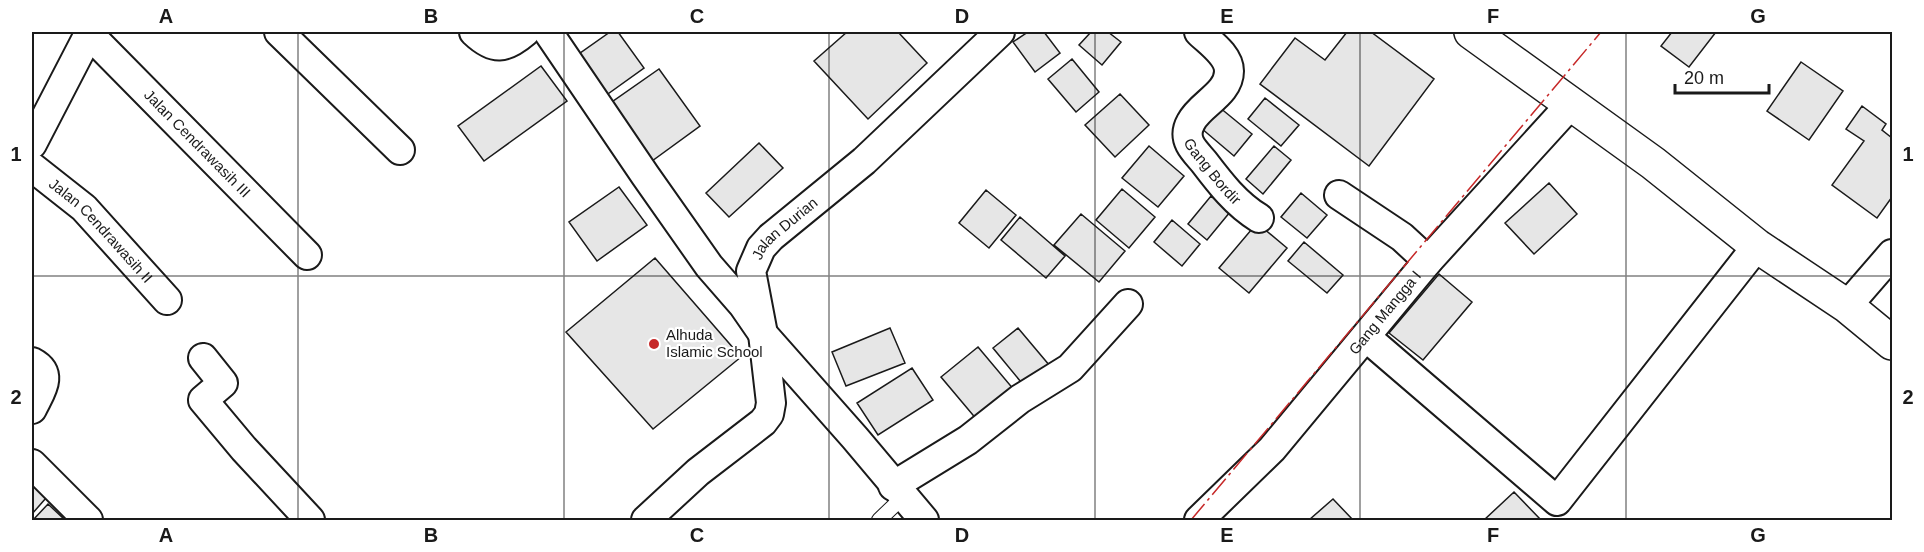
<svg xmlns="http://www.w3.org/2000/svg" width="1924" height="552" viewBox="0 0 1924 552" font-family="Helvetica,sans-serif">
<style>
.building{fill:#e6e6e6;stroke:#1a1a1a;stroke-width:1.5}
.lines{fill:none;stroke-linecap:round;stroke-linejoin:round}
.lane-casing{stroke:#1a1a1a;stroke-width:16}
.street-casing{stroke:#1a1a1a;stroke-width:32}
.secondary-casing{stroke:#1a1a1a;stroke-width:36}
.lane{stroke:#fff;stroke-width:14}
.street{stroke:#fff;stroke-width:28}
.secondary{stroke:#fff;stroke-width:33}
.power{stroke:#c62828;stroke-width:1.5;stroke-dasharray:21 4.5 3 4.5;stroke-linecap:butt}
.grid{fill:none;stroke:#1a1a1a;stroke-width:1.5;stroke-opacity:0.55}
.poi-dot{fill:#c62828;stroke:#fff;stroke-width:2}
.labels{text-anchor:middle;stroke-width:4.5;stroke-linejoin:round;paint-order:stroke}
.street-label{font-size:15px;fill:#1a1a1a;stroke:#fff}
.poi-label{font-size:15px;fill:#1a1a1a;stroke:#fff;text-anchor:start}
.neatline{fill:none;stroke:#1a1a1a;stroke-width:2}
.grid-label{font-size:20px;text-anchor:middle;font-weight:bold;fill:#1a1a1a}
</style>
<rect width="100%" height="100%" fill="#fff"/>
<path class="building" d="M610,32H618L644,68L605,96L576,56Z
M847,32H898L927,63L868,119L814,61Z
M1028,32H1044L1060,53L1035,72L1013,42Z
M1091,32H1108L1121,42L1102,65L1079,45Z
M1347,32H1371L1434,79L1369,166L1260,84L1295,38L1325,60Z
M1672,32H1716L1689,67L1661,46Z
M1072,59L1099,92L1076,112L1048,79Z
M1801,62L1843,91L1809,140L1767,111Z
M541,66L567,101L484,161L458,126Z
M659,69L700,126L652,161L609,104Z
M1120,94L1149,125L1115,157L1085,125Z
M1265,98L1299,125L1281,146L1248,119Z
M1862,106L1886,124L1882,130L1892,138V197L1877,218L1832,185L1864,141L1846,129Z
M1219,107L1252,134L1234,156L1201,128Z
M759,143L783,168L729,217L706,193Z
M1149,146L1184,176L1158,207L1122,178Z
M1274,146L1291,160L1263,194L1246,179Z
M1549,183L1577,214L1534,254L1505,223Z
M619,187L647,225L597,261L569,222Z
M1122,189L1155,217L1129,248L1096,220Z
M986,190L1016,215L989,248L959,223Z
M1301,193L1327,215L1307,238L1281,217Z
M1211,196L1230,212L1207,240L1188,224Z
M1081,214L1125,251L1099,282L1054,245Z
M1020,217L1065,256L1046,278L1001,240Z
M1172,220L1200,244L1182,266L1154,242Z
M1257,223L1287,248L1249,293L1219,268Z
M1304,242L1343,275L1327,293L1288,261Z
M655,258L741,357L653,429L566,332Z
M1439,274L1472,302L1423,360L1389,333Z
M890,328L905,363L846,386L832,352Z
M1018,328L1055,372L1030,393L993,348Z
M978,347L1020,397L983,427L941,377Z
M912,368L933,400L878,435L857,403Z
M32,484L46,498L32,514Z
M1514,492L1541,520H1484Z
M1333,499L1353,520H1309Z
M48,504L65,520H33Z"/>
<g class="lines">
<g class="lane-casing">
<path id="lane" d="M879,520L903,497"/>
</g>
<g class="street-casing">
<g id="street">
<path d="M279,32L400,150"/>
<path d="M474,32C494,51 505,49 525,32"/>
<path d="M548,32L645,175L709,266L743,305L763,334L855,438L924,520"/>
<path id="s1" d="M1199,32C1209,42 1229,55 1229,71C1229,94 1200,104 1191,122C1187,129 1186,136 1190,144C1193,150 1199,156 1204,162C1220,183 1236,204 1259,218"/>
<path id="s2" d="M89,34L307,255"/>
<path d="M32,144L90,32"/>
<path id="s3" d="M32,167L84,208L167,300"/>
<path d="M1339,195L1402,237L1428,261"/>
<path d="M1847,306L1892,254"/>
<path d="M1366,337L1557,501L1757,246"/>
<path d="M203,358L223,383L203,400L244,449L310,520"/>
<path d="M32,362C55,374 40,392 32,409"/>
<path d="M32,464L88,520"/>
<path d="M893,486L968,440L1020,399L1070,368L1128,304"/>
<path id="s4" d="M646,520L698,472L763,422L769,414L771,403L763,334L751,271L761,248L771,237L864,161L1000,32"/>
<path id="s5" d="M1199,520L1272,449L1428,261L1571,104"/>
</g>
</g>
<g class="secondary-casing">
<path id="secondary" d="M1471,32L1653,163L1757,246L1847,306L1892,343"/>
</g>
<use href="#lane" class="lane"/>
<use href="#street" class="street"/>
<use href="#secondary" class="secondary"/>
<path class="power" d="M1191,520L1601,32"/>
</g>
<path class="grid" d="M298,32V520M564,32V520M829,32V520M1095,32V520M1360,32V520M1626,32V520M32,276H1892"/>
<circle class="poi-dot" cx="654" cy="344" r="6"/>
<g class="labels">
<g class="street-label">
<text dy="5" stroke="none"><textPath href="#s2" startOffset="154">Jalan Cendrawasih III</textPath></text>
<text dy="5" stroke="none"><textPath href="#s1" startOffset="174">Gang Bordir</textPath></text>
<text dy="5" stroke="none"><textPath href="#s4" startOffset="363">Jalan Durian</textPath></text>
<text dy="5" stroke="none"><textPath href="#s3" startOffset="94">Jalan Cendrawasih II</textPath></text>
<text dy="5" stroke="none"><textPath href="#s5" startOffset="279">Gang Mangga I</textPath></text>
</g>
<g class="poi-label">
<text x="666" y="340">Alhuda<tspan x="666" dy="17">Islamic School</tspan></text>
</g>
</g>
<rect width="1924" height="552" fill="none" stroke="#ffffff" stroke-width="66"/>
<path d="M1675 84v9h94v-9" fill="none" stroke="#1a1a1a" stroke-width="3"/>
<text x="1684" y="84" font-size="18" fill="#1a1a1a" stroke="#ffffff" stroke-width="4.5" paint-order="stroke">20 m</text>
<rect x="33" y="33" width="1858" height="486" class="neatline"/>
<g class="grid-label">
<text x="166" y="23">A</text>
<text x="431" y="23">B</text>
<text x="697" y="23">C</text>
<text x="962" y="23">D</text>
<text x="1227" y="23">E</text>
<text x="1493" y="23">F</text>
<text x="1758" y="23">G</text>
<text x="16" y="161">1</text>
<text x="1908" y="161">1</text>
<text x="16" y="404">2</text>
<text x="1908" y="404">2</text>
<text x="166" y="542">A</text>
<text x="431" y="542">B</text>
<text x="697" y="542">C</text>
<text x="962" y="542">D</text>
<text x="1227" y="542">E</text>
<text x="1493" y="542">F</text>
<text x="1758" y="542">G</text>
</g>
</svg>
